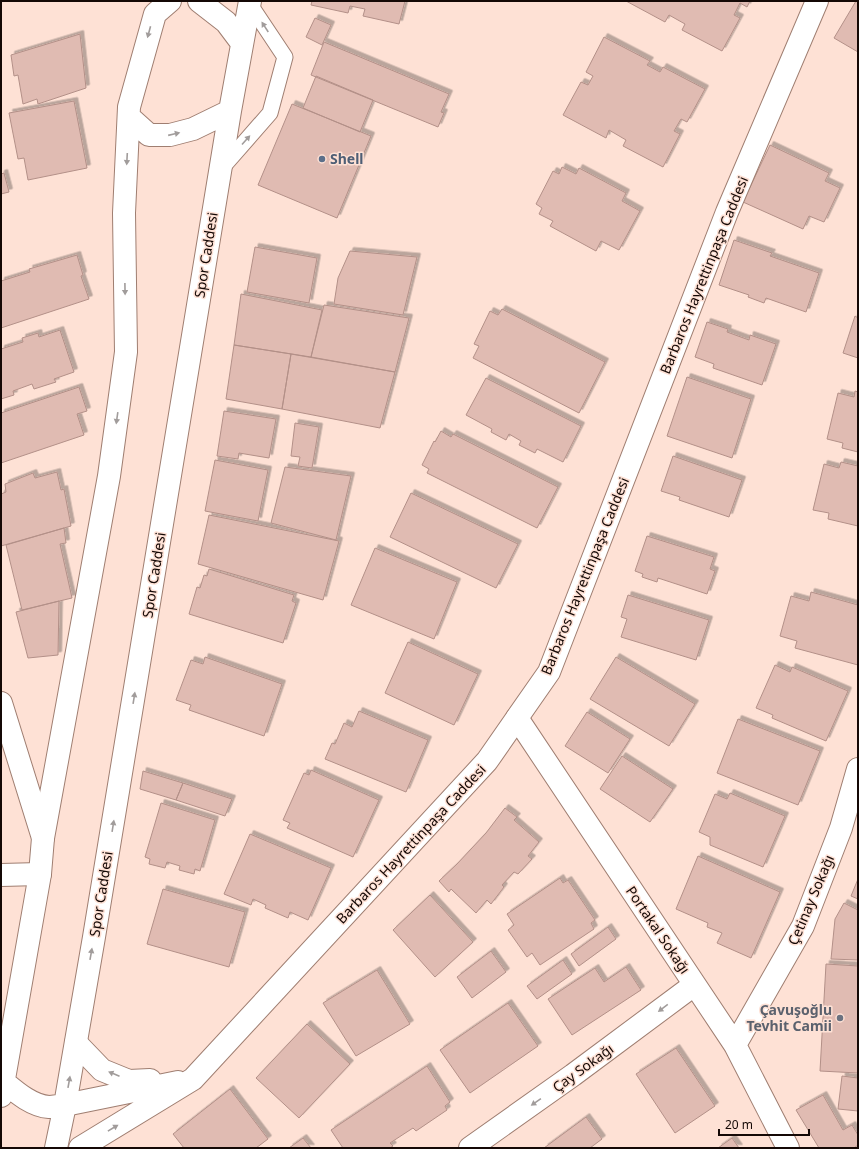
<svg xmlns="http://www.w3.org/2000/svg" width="859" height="1149" viewBox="0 0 859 1149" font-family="'Noto Sans',sans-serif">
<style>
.building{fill:#e0bbb2;stroke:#b39088;filter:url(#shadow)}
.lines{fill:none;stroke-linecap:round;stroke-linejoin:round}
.service-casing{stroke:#9f7e71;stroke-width:17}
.minor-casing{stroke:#9f7e71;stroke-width:24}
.tertiary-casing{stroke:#9f7e71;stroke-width:24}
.primary-casing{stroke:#9f7e71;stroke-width:24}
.service{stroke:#fff;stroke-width:15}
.minor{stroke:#fff;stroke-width:22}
.tertiary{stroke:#fff;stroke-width:22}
.primary{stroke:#fff;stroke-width:22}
.oneway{fill:#a19c9b}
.service-dot{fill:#5c6f8a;stroke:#fee1d5;stroke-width:1.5}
.worship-dot{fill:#6b7280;stroke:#fee1d5;stroke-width:1.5}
.labels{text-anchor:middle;stroke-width:3;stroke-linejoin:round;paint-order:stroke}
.service-label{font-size:14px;font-weight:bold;fill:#4e5e75;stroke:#fee1d5;text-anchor:start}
.street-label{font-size:14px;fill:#140805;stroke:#fee1d5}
.worship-label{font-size:14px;font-weight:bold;fill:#5b616d;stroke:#fee1d5;text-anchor:end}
</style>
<defs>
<filter id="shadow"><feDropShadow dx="3.5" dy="-3.5" stdDeviation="0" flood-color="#0004"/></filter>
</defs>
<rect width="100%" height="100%" fill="#fee1d5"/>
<path class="building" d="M312,1H405L399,24L363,16L365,9L350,6L348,13L311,5Z
M626,1H750L747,7L740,3L734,15L740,18L722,51L682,30L685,24L669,15L665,22Z
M856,1H858V52L834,38Z
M315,18L331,25L322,45L306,37Z
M80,34L86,88L38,104L37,99L23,104L18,75L14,76L11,55Z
M604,37L650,61L647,65L660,72L663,67L705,89L687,122L681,119L674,131L680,134L663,167L623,146L626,140L609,130L606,138L563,115L581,82L588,85L593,76L586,72Z
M324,42L449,94L441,112L444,113L438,127L311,75Z
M316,76L373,100L360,132L303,108Z
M74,101L87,168L28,180L24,158L18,159L9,113Z
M292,104L371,136L337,218L258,185Z
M770,145L829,173L825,181L840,188L824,222L809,216L803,229L743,202Z
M562,167L576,174L579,168L626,193L622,201L640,211L619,250L601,241L596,251L550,226L553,221L539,214L542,208L536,204L553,171L559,174Z
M4,173L9,192L1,194V174Z
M734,240L772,253L770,256L819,273L806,312L766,298L764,303L748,297L749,295L719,285Z
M255,247L317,258L309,303L247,292Z
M350,251L417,257L403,315L334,304L338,278Z
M77,255L83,275L81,276L89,299L1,328V281L30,272L29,269Z
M241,294L322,310L311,357L234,345Z
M324,305L409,318L395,372L311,357Z
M502,309L605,362L579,413L473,358L479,346L474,344L490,311L498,315Z
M855,316L858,318V358L843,353Z
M707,322L728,329L727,332L749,340L750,335L776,344L762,385L713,368L714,364L695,357Z
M60,330L74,372L54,379L56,382L34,389L32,384L13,391L14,395L1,399V349L23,342L22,338L38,333L39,337Z
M234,345L291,354L282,409L226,399Z
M291,354L395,372L380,428L282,409Z
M687,377L751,399L732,458L667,436Z
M486,378L581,426L563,462L537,449L535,453L519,445L521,441L509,434L506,440L491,432L492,429L466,415Z
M79,387L87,411L77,414L84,435L1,463V413Z
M855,391L858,392V452L842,448L843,443L827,439L838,393L854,397Z
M224,411L276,419L269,458L239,453L238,459L217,456Z
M295,423L319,427L312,468L298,466L300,457L291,456Z
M441,431L451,437L453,434L558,487L537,528L427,473L429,469L422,465L434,441L435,442Z
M673,456L742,480L729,517L679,500L680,497L661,491Z
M215,460L268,470L258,521L205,511Z
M841,462L858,466V526L828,519L829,513L813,510L824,464L839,468Z
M285,467L351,476L336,540L271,523Z
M57,472L61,490L64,489L71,526L1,546V494L6,492L5,484L33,473L35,478Z
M411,493L518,544L496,588L390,537Z
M209,515L339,541L323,600L198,564Z
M64,528L66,543L60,544L72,598L22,610L6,545Z
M647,536L714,557L710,569L715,571L707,594L658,578L657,582L642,577L643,574L635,571Z
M375,548L457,582L434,639L351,605Z
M209,569L294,595L292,601L296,603L283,643L189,614L197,587L200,588L204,575L207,576Z
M811,592L858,605V665L795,648L797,641L780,636L791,596L809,601Z
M628,595L709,620L696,660L621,637L627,619L621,617Z
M59,601L58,655L28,658L16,612Z
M408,642L478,674L454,725L385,693Z
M205,657L282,684L264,736L189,710L191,705L176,700L191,660L203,664Z
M616,657L695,704L669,746L590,699Z
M775,665L790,672L792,667L848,691L826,741L772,718L773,715L756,708Z
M359,711L428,740L406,792L325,759L332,743L335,744L344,723L352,727Z
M587,712L630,739L608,773L565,746Z
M738,719L820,751L798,805L717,773Z
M622,756L673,789L650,822L600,789Z
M311,770L379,800L353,857L287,828L290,823L283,820L304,773L309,775Z
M143,771L183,783L176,800L140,789Z
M183,783L232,799L225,816L176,800Z
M730,793L785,816L763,867L710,845V837L699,832L715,794L727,799Z
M161,803L215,820L200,871L195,869L194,874L179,870L180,866L167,862L165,868L149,864L150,859L145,857Z
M505,808L517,817L514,820L539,842L528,856L532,859L518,874L514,872L502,885L504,887L491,904L487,900L476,913L451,889L449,892L439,881L457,864L486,833Z
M250,834L331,868L308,920L290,912L288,918L265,908L266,905L253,899L251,905L224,894Z
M698,856L780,892L751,958L717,943L722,933L707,927L708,923L676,909Z
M560,878L563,883L568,880L595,920L591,923L594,929L540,965L532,953L527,957L508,930L514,925L507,914Z
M858,879V899L851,896Z
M163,889L245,912L229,967L147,944Z
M430,895L473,942L435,977L393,930Z
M844,903L858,910V960L831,959L835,919Z
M608,927L616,939L579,966L571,954Z
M491,951L506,972L472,998L457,977Z
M563,960L572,974L537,999L527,986Z
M826,964L858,966V1073L820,1071Z
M626,967L641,990L572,1035L548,999L595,968L604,982Z
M377,970L410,1024L356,1056L323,1003Z
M508,1003L538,1046L470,1093L440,1050Z
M307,1024L350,1064L299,1118L256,1078Z
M676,1048L715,1106L675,1133L636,1074Z
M427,1066L450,1102L445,1106L447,1110L416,1131L413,1128L390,1143L393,1146L390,1148H343L331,1130Z
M842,1076L858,1078V1111L838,1109Z
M230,1089L268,1139L256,1148H184L173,1134Z
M823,1095L843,1130L852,1125L858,1135V1145L854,1148H819L796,1110Z
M586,1117L602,1139L590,1148H544Z
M303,1138L311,1148H289Z
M732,1138L739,1148H718Z"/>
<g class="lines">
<g class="service-casing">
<path id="service" d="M221,169L270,113L285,57L249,3"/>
</g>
<g class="minor-casing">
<path id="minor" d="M517,718L735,1045L788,1148
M1,875L40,874
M735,1045L803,926L841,828L858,769
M470,1148L573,1075L694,985"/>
</g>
<g class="tertiary-casing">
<path id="tertiary" d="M1,703L43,838
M76,1043L102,1070L129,1081L150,1080
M65,1105L178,1082
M80,1148L193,1079L487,761L549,672L727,212L817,1"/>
</g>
<g class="primary-casing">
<path id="primary" d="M199,1L226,22L241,42
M129,117L149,135H170L193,129L230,111
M4,1082C16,1092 32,1106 49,1107C54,1107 60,1105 65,1105
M1,1096L40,874L43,838L109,476L126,352L124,213L129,107L155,14L170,1
M56,1148L65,1105L94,937L230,111L250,1"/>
</g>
<use href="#service" class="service"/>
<use href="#minor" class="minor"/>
<use href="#tertiary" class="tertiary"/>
<use href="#primary" class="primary"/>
</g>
<defs><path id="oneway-solid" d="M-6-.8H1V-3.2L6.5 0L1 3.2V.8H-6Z"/></defs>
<g class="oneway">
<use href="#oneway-solid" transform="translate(265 27) rotate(-123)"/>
<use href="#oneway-solid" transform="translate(149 32) rotate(105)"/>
<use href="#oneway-solid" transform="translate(174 134) rotate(-13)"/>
<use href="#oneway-solid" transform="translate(246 140) rotate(-48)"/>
<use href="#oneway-solid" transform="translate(127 159) rotate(93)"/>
<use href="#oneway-solid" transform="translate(125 289) rotate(89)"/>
<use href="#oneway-solid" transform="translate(117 418) rotate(98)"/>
<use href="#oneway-solid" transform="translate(134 698) rotate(-81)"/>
<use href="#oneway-solid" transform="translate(113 826) rotate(-81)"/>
<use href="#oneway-solid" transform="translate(91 954) rotate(-80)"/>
<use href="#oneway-solid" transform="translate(663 1008) rotate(143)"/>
<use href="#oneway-solid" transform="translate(114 1074) rotate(-157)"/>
<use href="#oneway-solid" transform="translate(69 1082) rotate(-80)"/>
<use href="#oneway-solid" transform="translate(536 1102) rotate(145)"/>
<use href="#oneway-solid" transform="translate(113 1128) rotate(-31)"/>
</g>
<circle class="service-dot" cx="322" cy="159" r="4"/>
<circle class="worship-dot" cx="840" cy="1018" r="4"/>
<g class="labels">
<g class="service-label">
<text x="330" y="164">Shell</text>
</g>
<g class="street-label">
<text transform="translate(206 255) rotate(-81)" y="5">Spor Caddesi</text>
<text transform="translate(704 275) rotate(-68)" y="5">Barbaros Hayrettinpaşa Caddesi</text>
<text transform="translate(154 575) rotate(-81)" y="5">Spor Caddesi</text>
<text transform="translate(585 576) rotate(-68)" y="5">Barbaros Hayrettinpaşa Caddesi</text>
<text transform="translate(411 844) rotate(-47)" y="5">Barbaros Hayrettinpaşa Caddesi</text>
<text transform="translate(101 894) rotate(-81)" y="5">Spor Caddesi</text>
<text transform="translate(811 900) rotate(-67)" y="5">Çetinay Sokağı</text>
<text transform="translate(658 930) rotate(56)" y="5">Portakal Sokağı</text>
<text transform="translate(583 1068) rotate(-36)" y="5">Çay Sokağı</text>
</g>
<g class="worship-label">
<text x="832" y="1015">Çavuşoğlu<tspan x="832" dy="16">Tevhit Camii</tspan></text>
</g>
</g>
<rect width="859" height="1149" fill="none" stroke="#140805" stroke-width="4"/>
<path d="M719 1129v6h90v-6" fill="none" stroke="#140805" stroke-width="2"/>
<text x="725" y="1129" font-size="12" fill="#140805" stroke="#fee1d5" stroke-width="3" paint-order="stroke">20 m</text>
</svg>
